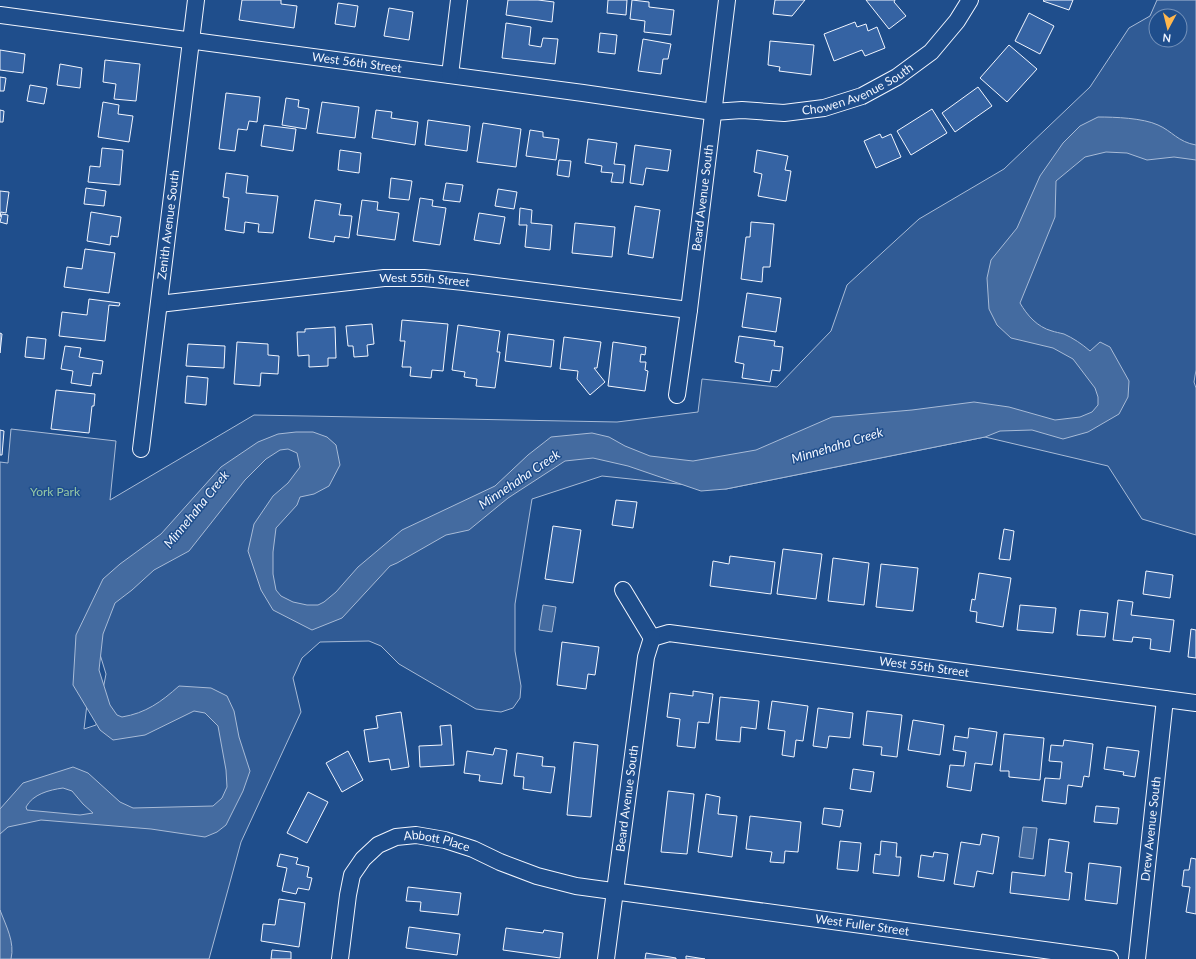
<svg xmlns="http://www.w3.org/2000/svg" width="1196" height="959" viewBox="0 0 1196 959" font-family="Lato,sans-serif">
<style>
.built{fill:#305b95;stroke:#a8bbd7;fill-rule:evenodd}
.water{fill:#446ba0;stroke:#a8bbd7;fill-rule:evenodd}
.building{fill:#3563a3;stroke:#f2f6ff}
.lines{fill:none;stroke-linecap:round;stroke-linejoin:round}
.street-casing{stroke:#f2f6ff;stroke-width:18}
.street{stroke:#1f4e8c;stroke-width:16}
.labels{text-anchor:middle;stroke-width:3;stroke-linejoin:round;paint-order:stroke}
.street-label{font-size:12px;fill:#f2f6ff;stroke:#1f4e8c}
.park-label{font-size:12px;fill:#97c8a6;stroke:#1f4e8c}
.water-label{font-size:13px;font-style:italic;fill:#f2f6ff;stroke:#1f4e8c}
</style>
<rect width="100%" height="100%" fill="#1f4e8c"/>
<path class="built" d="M1157,0H1196V370L1194,382L1196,388V535L1142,519L1108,466L985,437L726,489L602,476L532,499L515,604V651L521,686L520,698L513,708L501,712L476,709L399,664L381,646L369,641L320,642L302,658L293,678L301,712L241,842L209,959H0V462L8,463L11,429L116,441L110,500L254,415L617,422L698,412L702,379L777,387L831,331L847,285L919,219L1004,169L1090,87L1129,28L1150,16ZM1156,16H1180V40H1156ZM95,638L106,674L96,725L84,729Z"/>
<path class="water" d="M1098,117C1115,117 1143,118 1158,125C1172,131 1178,142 1196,145V160L1174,157L1147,160L1127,153L1106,152L1085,157L1056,181L1055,217L1020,303C1027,315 1037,327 1052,331C1055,332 1060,333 1064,334C1073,338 1082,344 1090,351L1100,342L1110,347L1129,381L1128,397L1119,414L1088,432L1063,439L1032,430L1000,431L985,437L726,489L701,491L628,466L593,458L565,461L508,498L469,530L446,535L397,563L390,566L342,618L312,630L273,610L261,590L248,551L254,524L273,496L288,483L300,467L297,453L288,449L280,450L266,459L245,480L189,551L154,570L132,590L115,603L103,634L99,670L110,705L117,715L122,717C146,713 161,702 179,686L211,688L227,696L234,711L239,737L250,771L243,791L226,825L217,832L205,837L151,829L41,820L8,827L0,834V809L23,783L73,767L88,773L120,802L133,808L213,806L222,798L227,787L226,770L218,726L205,713L194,711L145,735L113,740L100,730L73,685L76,635L103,579L120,564L161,534L221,467L258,442L278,434L296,432H313L327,437L336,445L340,465L329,486L314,494L300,497L297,505L276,528L273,552V574L276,590L281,596L293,602L307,605H318L324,602L336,592L358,567L402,530L495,486L528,455L551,437L592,433L609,437L625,446L650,456L693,461L756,450L832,417L912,410L974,402L1009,407L1055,420L1080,417L1092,412L1098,405V397L1095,388L1073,359L1053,348L1011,338L997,325L989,309L987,278L991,260L1017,228L1040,176L1063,143L1080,126ZM63,788L72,791L83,804L93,813L80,815L27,810L26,807C33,794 49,790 63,788Z
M543,605L556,607L552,632L539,630Z
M1023,827L1037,828L1033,859L1019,857Z
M0,910C6,926 15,942 11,959H0Z"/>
<path class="building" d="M242,0H281V4L297,6L294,28L239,20Z
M508,0H538L554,2L552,22L506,15Z
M608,0H627L626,15L607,13Z
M632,0L649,2V7L674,10L671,35L644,32L645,21L630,19Z
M775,0H805L792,16L773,14Z
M866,0H895L894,2L906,16L889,29Z
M1044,0H1073L1069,10L1043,1Z
M338,3L358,6L355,27L335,24Z
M389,8L413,12L409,40L384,36Z
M1029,13L1054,26L1040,54L1015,41Z
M855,22L857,27L866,24L868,31L877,27L885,48L865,56L862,50L834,61L824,34Z
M506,23L531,27L529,45L541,47L543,38L558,39L555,64L502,58Z
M600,33L617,35L615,54L598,52Z
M643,39L671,44L668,59H663L661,74L638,71Z
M770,41L814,45L811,75L779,71L780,67L768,65Z
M1009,45L1037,69L1007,102L980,78Z
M0,50L25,54L23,73L0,70Z
M105,60L140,64L136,101L114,99L116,84L103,82Z
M60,64L82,68L80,88L57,85Z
M0,77L6,78L4,91H0Z
M30,85L47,88L44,104L27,101Z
M978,87L992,106L955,132L942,113Z
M226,93L260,97L257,122L249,121L247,130L238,129L235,151L219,149Z
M286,98L299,100L298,107L309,109L306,129L282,125Z
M103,102L119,105L118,114L133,116L129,142L98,137Z
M322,102L359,107L355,138L317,133Z
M932,109L947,133L911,155L897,131Z
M0,110L4,111L3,122H0Z
M376,110L392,112L391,118L418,122L415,145L372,138Z
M428,120L470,126L467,151L425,145Z
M483,123L521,129L516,167L477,162Z
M264,125L296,129L293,151L261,146Z
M530,130L543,132V137L559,139L556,160L526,156Z
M880,134L882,138L891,134L901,157L876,168L864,141Z
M588,139L617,143L614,164L625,165L623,183L611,182L613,173L601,172L602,166L585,163Z
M635,145L671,150L668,171L646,168L643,185L630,183Z
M102,148L123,150L120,185L88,182L90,166L100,167Z
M340,150L361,153L359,173L338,170Z
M757,150L788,156L785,170L791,171L786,201L758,196L762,174L754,172Z
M559,160L571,161L569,177L557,175Z
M226,173L248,176L246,193L278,196L273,233L258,232L259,224L245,222L244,233L225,230L229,198L223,197Z
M391,178L412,181L409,200L389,198Z
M446,183L463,185L460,202L443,200Z
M86,188L106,191L104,206L84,204Z
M498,189L517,192L514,209L495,206Z
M0,191L9,192L6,213L1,212L0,217Z
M420,198L433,200L432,206L446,208L440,245L413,241Z
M315,200L341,204L339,215L352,216L349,238L335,236L334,242L309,238Z
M362,200L378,202L377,210L399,213L395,240L357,235Z
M635,206L660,210L653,258L628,254Z
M520,208L532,210L531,223L552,225L550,250L525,247L527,225H519Z
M91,212L121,217L118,237L111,236L110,245L87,241Z
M479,213L505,217L500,244L474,240Z
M2,214L8,215L7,224L0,222Z
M751,222L774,224L770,267H763L762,282L741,279L746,237H750Z
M575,223L615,227L612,257L572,253Z
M85,249L115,253L109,293L64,287L67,267L82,269Z
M747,293L781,298L776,332L742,327Z
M89,299L120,303L119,306L109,305L105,341L59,336L62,312L87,315Z
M402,320L448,324L443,371L432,370L431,378L410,376L411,367H402L405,341H400Z
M372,324L374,344L367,345L368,356L354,357L353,346H348L346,326Z
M458,325L500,331L497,352H500L495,388L476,386L477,379L464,377L465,372L452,370Z
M335,327L336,358H328V366L309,367V355L298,356L297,332H305V329Z
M0,333L2,334L0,353Z
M508,334L554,340L551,367L505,361Z
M739,336L775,341L774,346L783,347L780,371L772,370L770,382L742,378L744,364L735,362Z
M27,337L46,339L44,359L25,357Z
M564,337L601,342L597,368H594L605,382L590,395L577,379L578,371L560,369Z
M237,342L268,344V355L279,356L278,374L261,373L260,386L234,384Z
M613,342L646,347L645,355L641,354L640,362H646L645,370L648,371L645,391L608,386Z
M188,344L225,346L224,368L186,366Z
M65,346L81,348L79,357L103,361L101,374L93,373L91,386L71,383L73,371L61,369Z
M187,376L208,378L206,405L185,403Z
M56,390L95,394L94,406H92L89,433L51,429Z
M0,430L4,431L2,455H0Z
M616,500L637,502L633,528L612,525Z
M553,526L581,530L573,583L545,579Z
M1004,529L1014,531L1010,560L999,559Z
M783,549L822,554L816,599L777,594Z
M730,556L775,562L771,594L710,586L713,561L729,564Z
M833,558L869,563L864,605L828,601Z
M881,564L918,568L913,611L876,607Z
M1146,571L1173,575L1170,598L1143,594Z
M979,573L1011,578L1003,627L976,622L977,612L970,611L972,599L975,600Z
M1118,600L1133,602L1131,615L1174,620L1170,652L1150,649L1151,639L1133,637L1132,642L1113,640Z
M1020,605L1056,608L1053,633L1017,630Z
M1080,610L1108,613L1105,637L1077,635Z
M1191,629L1196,630V658L1188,657Z
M562,642L599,647L595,675L588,674L586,689L557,685Z
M693,691L713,694L709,723L698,722L695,748L677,746L680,719L667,717L670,693L693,696Z
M720,697L759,701L756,729L741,727L740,742L716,740Z
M772,701L808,706L803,741L796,740L794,757L782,755L785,731L768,729Z
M818,708L853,713L850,738L829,736L827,748L813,746Z
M867,711L902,715L897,757L881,755L882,747L863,745Z
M401,712L409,767L391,770L389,759L369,762L364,730L378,728L376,716Z
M913,720L944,725L940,755L908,750Z
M451,725L454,765L420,767L419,746L442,745L440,726Z
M969,728L997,732L992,765L975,763L971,791L947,787L950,765L964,766L966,752L953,750L955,736L968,738Z
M1004,734L1044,738L1040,780L1009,777V771H1000Z
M1064,740L1093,744L1089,777L1084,776L1082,787L1068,785L1066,804L1042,801L1045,778L1060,779L1062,762L1049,761L1051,745L1063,746Z
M574,742L598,745L591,817L567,815Z
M1107,747L1139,751L1135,777L1123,775L1124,772L1104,769Z
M495,748L507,750L502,784L479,781L480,775L464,773L467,751L493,755Z
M348,751L363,780L342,792L326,763Z
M517,753L543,757L542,766L555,767L551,793L523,789L524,777L514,776Z
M853,769L874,772L871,792L850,789Z
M668,791L694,794L687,854L661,852Z
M308,792L328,802L307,843L287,833Z
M706,794L720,797L718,814L737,816L732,857L698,852Z
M1096,806L1119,808L1117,824L1094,822Z
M824,808L843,810L840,827L822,824Z
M750,816L801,822L798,852L785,851L784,863L770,862L772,852L746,849Z
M982,834L999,837L993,874L977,871L974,887L954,884L961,842L980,845Z
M1049,839L1069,842L1065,872L1072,873L1069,900L1010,893L1012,872L1045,876Z
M840,841L861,843L858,871L837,869Z
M881,841L897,843L896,857H901L899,876L873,873L875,854L880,855Z
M934,852L948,854L944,881L918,877L921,855L933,857Z
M280,854L298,858L296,864L309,867L307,877L312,878L309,890L298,888L296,894L282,891L287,868L277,866Z
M1191,858L1196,859V914L1186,912L1190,887L1182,886L1184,870H1189Z
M1089,863L1121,867L1117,904L1085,900Z
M408,887L461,893L458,915L420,911L421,902L406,901Z
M279,899L305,903L299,947L261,941L263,924L275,925Z
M409,927L460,934L457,955L406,948Z
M506,928L543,933L544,930L563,933L560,958L503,950Z
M272,950L291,952V959H271Z
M646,953L676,958V959H645Z
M686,956L705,959H686Z"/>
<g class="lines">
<g class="street-casing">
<g id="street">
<path id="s1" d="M0,15L583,93L713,112L742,110L784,113L824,108L862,96L897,77L931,52L957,21L970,0"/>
<path d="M450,75L459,0"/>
<path id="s2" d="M159,304L384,278H424L464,282L689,310"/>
<path id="s3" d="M677,395L689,310L727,0"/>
<path id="s4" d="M141,449L196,0"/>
<path d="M623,590L652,638"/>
<path id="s5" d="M652,638L669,633L1196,703"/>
<path id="s6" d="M340,959L348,895L352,875L363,859L378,845L396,837L416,835L445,840L473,849L500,862L537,876L576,886L1110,959"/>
<path id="s7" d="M606,959L646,657L652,638"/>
<path id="s8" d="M1137,959L1165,699"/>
</g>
</g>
<use href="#street" class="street"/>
</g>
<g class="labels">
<g class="street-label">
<text dy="4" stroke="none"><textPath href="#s1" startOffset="360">West 56th Street</textPath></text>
<text dy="4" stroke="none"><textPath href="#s1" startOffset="869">Chowen Avenue South</textPath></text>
<text dy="4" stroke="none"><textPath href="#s3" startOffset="199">Beard Avenue South</textPath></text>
<text dy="4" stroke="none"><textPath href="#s4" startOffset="226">Zenith Avenue South</textPath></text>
<text dy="4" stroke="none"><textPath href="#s2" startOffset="267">West 55th Street</textPath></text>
<text dy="4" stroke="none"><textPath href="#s5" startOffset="275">West 55th Street</textPath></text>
<text dy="4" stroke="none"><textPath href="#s7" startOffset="162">Beard Avenue South</textPath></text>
<text dy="4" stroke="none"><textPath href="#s8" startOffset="131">Drew Avenue South</textPath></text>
<text dy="4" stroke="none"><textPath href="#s6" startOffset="186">Abbott Place</textPath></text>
<text dy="4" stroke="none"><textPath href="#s6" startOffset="622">West Fuller Street</textPath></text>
</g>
<g class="park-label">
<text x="55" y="496">York Park</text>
</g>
<g class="water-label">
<text transform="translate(837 445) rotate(-17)" y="5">Minnehaha Creek</text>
<text transform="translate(519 479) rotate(-34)" y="5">Minnehaha Creek</text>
<text transform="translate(196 509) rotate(-51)" y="5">Minnehaha Creek</text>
</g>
</g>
<g transform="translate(1168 28) rotate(187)"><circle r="19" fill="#1f4e8c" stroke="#7391ba"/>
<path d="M0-3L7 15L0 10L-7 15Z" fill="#ffb74d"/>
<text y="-6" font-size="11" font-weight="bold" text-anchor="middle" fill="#f2f6ff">N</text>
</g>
</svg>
